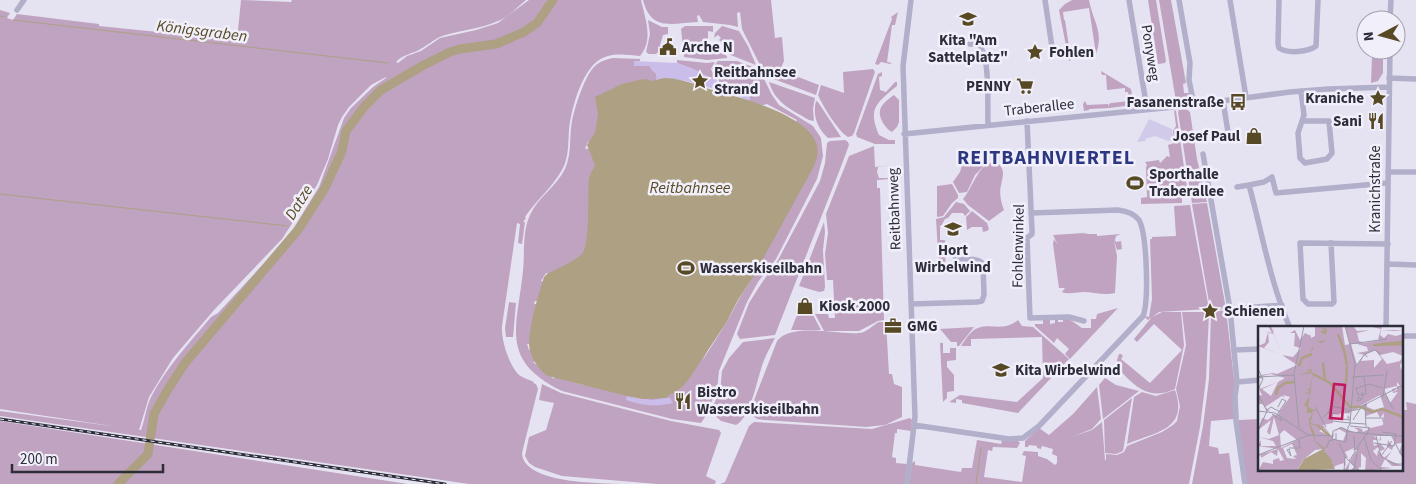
<svg xmlns="http://www.w3.org/2000/svg" width="1416" height="484" viewBox="0 0 1416 484" font-family="'Source Sans 3',sans-serif">
<style>
.green{fill:#c0a3c1;fill-rule:evenodd}
.sand{fill:#cabdea}
.plaza{fill:#d1cbe9}
.water{fill:#ada083}
.lines{fill:none;stroke-linecap:round;stroke-linejoin:round}
.stream{stroke:#ada083;stroke-width:1}
.river{stroke:#ada083;stroke-width:9}
.street{stroke:#b1afca;stroke-width:5.5}
.rail-casing{stroke:#2c2d39;stroke-width:3}
.rail{stroke:#f1effa;stroke-width:1;stroke-dasharray:4;stroke-linecap:butt}
.labels{text-anchor:middle;stroke-width:5;stroke-linejoin:round;paint-order:stroke}
.poi-label{font-size:15px;font-weight:bold;fill:#2c2d39;stroke:#f1effa;text-anchor:start}
.street-label{font-size:15px;fill:#2c2d39;stroke:#f1effa}
.water-label{font-size:16px;font-style:italic;fill:#584925;stroke:#f1effa}
.district-label{font-size:20px;font-weight:bold;letter-spacing:1px;fill:#2c3782;stroke:#f1effa}
.inset-river{fill:none;stroke:#ada083;stroke-width:2.5}
.inset-road{fill:none;stroke:#9b9aa8;stroke-width:1}
.view{fill:#c2185b;fill-opacity:0.15;stroke:#c2185b;stroke-width:2.5}
.inset-edge{fill:none;stroke:#2c2d39;stroke-width:2.5}
</style>
<rect width="100%" height="100%" fill="#e5e3f2"/>
<path class="green" d="M241,0L291,2L292,0H526C517,7 509,17 498,21C480,29 461,30 442,36C434,39 427,46 419,50C411,54 402,55 396,62L398,63L407,56L421,51L440,38L476,30L498,23L529,0H641C645,18 654,40 640,56C628,55 616,53 605,57C583,64 571,109 569,130C568,142 569,157 563,168C554,186 536,200 525,217L526,218L523,222H525L522,244L518,243L520,224L517,223L502,326C501,340 509,365 519,375C523,378 530,380 534,382L533,383L536,384L538,389L522,453C523,484 601,483 623,484H469L0,416V411L118,427L0,409V10L10,13L7,18L13,20L17,14L99,24V26L237,40ZM386,77V78L373,87L351,108L344,118L319,187L292,231L267,260L218,313L211,317C190,342 166,368 151,397C146,407 145,420 141,430H139L149,397L173,358L214,310L282,239L317,185L328,159L338,125L342,117L349,107L371,85Z
M643,0H771L775,38L782,37L784,61L780,70L768,76L767,72L761,67L742,29L740,12L737,13L738,27L730,25L703,22L699,15L697,16L698,22C672,23 651,32 643,0Z
M1072,0H1089C1093,22 1104,31 1096,54L1089,8L1063,12L1064,20H1065L1071,60L1069,61L1059,10L1065,4Z
M1148,0H1156L1166,61L1165,63L1158,64Z
M1159,0H1171L1186,83L1183,84L1184,93H1190L1192,100L1176,101Z
M898,12L895,25H892L887,62L892,63L890,64L881,62L878,65L875,64L892,19L891,17Z
M648,20L662,27H668V34L663,35L658,52L656,54H649L646,52L650,34Z
M685,26H713V32L708,31V43L716,52L722,53L727,56V58L707,60L684,57L681,29Z
M722,26L739,31L748,46L756,65L723,52L725,48L723,46L724,44L719,40L721,38L718,35L714,38L715,33Z
M1372,56H1383V73L1378,81L1371,83Z
M613,58L640,59V61H634L650,66L653,71L656,73L657,78L654,86L614,108L590,143L588,142L585,149L593,148L597,150L604,247L550,274L546,273L541,281L545,282L537,301H535L534,304H539L529,344H527L529,350L532,349L537,361L533,362L554,379V377L584,385L797,120L767,104L745,110L751,95L719,82L718,76L712,68L718,61H737L753,67L764,79L772,95L779,105L813,126L821,138L823,156L817,179L776,259L758,282L747,302L719,371L717,390L708,409L702,406L701,408L707,414L701,423L672,419L562,391C499,360 517,328 523,271C525,252 522,232 530,215C538,197 557,186 565,169C572,153 569,137 572,121C575,107 585,74 596,65C601,61 607,59 613,58ZM748,270L753,275C750,284 743,291 739,299C728,321 715,341 702,361Z
M677,60L707,63L715,62L711,69L717,81L693,69L677,63Z
M873,69L875,72L854,133L852,136L848,137C837,130 823,106 818,95L821,85L844,93L843,72Z
M1101,71L1131,89L1133,101H1142L1141,104L1109,108L1089,109V110L1084,111L1083,104L1085,101L1087,105L1108,104L1109,107V104L1111,103L1129,101L1128,92H1125V88L1107,90L1106,75H1102Z
M785,72L819,85L816,95L771,78Z
M882,72V76L879,77L880,90L886,92L895,82H897V86C875,104 868,109 879,135L889,140H895V144H875L857,137L856,134L878,74Z
M769,82L815,98L813,109L814,121L809,120C792,110 775,103 769,82Z
M894,95L899,100V122L897,127L892,132C887,129 886,127 883,123C875,109 883,103 894,95Z
M816,101L818,102L841,137L828,138C818,129 812,116 816,101Z
M1186,109L1190,112L1197,159L1207,202L1192,203L1178,112L1179,110Z
M1174,110L1176,111L1187,188L1182,196V203L1141,204V198L1147,197L1146,167L1147,165L1145,162L1159,160L1160,163L1167,156L1170,157L1168,145L1174,143L1173,131L1176,126Z
M845,140L848,142L849,145L842,164L775,335L740,339L737,334L749,303L761,284L778,260L820,181L825,163L827,143L830,141Z
M874,146L875,167L895,165L878,167L877,172L879,178H890V174H896V181H890V179L877,180V188H880L884,320L878,321L859,331H824L815,314H828L829,318H835L833,280H827L825,254L828,233L826,214L849,156Z
M996,162C1006,169 1003,175 1001,185C999,193 1001,202 1004,210L989,221L968,205L963,199C973,188 978,162 996,162Z
M983,163V167L975,175L967,192L959,193L953,182L960,172L962,165Z
M952,184L958,195V198L952,203L943,216L937,217V186Z
M956,202L964,204L970,211L965,216L963,213H952L948,218L945,219L940,228V240H945V249H949L946,253L945,265L939,268L936,219L944,217Z
M1207,203L1226,309L1213,310L1210,308L1192,204Z
M1190,205L1209,309L1159,312L1148,320L1145,317V316L1149,317L1152,299L1150,239H1152V237L1176,236L1174,206Z
M972,211L987,223L989,229L987,231L983,232L982,227H972L967,230L966,217Z
M824,222L825,232L823,250L825,287L824,291L819,292L799,286Z
M1079,232L1088,234H1097V236L1121,234L1116,236L1115,240L1116,242L1121,241L1122,249L1117,250L1114,240L1117,256L1115,293C1103,296 1094,292 1083,292C1076,292 1069,295 1062,292L1065,288H1059L1053,244L1054,239L1058,245L1053,235L1084,233Z
M509,302L516,303L513,337H506L505,328Z
M1118,308L1070,359L1065,354L1069,349L1057,338L1054,343L1035,326V324H1043V319H1050V324L1055,323V319H1058V322H1063V319H1069L1082,328H1091V319H1096L1097,314Z
M799,310L813,315L821,330H791Z
M1226,310L1234,379V419L1211,421L1209,446L1218,448L1219,454L1229,453L1233,484H1192L1203,426L1209,379L1211,314L1213,312Z
M1162,312H1181L1184,345L1175,389C1146,402 1134,384 1115,366L1119,354H1121L1123,356L1121,359L1150,383L1182,350L1154,324L1137,342L1134,339L1152,317Z
M1182,312H1207L1209,314L1206,379L1200,427L1189,484H909L912,463L915,461V465L961,472L962,468H972L977,440L1001,444L1002,440L1018,441L1020,443L1017,448L993,447L992,451L988,450L984,477L1022,482L1026,456L1022,455L1024,451L1038,452V456L1047,459L1055,465L1057,463V456L1052,454L1053,449L1042,446L1041,449L1037,448V446L1029,445L1028,447H1025V441L1039,428L1049,435L1073,414L1097,387L1101,419L1092,429L1074,436L1092,430L1102,422L1105,460H1106V454L1117,455L1124,452L1127,446L1162,432L1173,425L1177,421L1180,406L1176,389L1186,345Z
M1018,320L1022,326L1033,327L1069,359L1018,413L962,403V400L956,399V403L949,402L960,395L1017,402L1043,378L1042,337L971,339V346H961C965,340 971,330 978,328C993,323 1003,332 1018,320Z
M879,322H886L889,374H892L894,384L902,387V417L885,425L866,427L765,420L757,419L753,416L751,408L777,341C792,322 836,335 859,333C866,333 873,325 879,322Z
M974,327L959,346H957V342H951L940,329Z
M775,338C771,346 766,354 763,363C757,379 751,417 736,425L721,421L710,411L720,392L722,371L729,358L743,342Z
M940,343H943V353H950V348H956V360L947,361V367L954,375V391L947,392V398L943,402Z
M1105,378L1116,385L1139,391L1103,419L1099,385Z
M542,384L561,393L671,421L719,430L721,433L706,476L716,481L715,484H657L562,476L535,467L529,463L525,456L529,437L546,430L554,403L539,400Z
M1175,390C1189,430 1155,432 1127,444L1134,397L1142,392L1156,396Z
M1237,396L1239,420L1260,419V470H1402V410H1407L1406,402L1416,404V484H1246L1240,443Z
M1132,398L1123,451L1116,454L1105,453L1104,420Z
M910,418L912,420L911,431L897,429V433H895L892,457L896,458V463L907,464L905,484H720L725,482L749,426L754,422L872,429Z
M0,421L408,484H0Z"/>
<path class="sand" d="M634,61L677,63L693,69L717,81L716,86L719,82L749,93L751,95L749,100L747,101L740,97C716,91 680,74 656,81L657,75L651,69L650,66H634Z
M627,396L653,400L669,397L673,403C656,407 643,406 626,400Z"/>
<path class="plaza" d="M1149,119L1172,129L1174,143L1155,136L1145,139L1146,141L1137,142Z"/>
<path class="water" d="M664,78C679,78 695,84 709,89C736,96 801,113 815,140C819,148 818,157 814,166L752,279L739,298L726,323L689,379L682,387L672,394L671,393L667,398L643,399L627,396L548,376C538,370 529,355 529,343C530,321 538,297 544,277L547,274C558,268 571,263 581,255C591,247 587,194 589,179C590,173 593,170 595,165L587,145L595,133L598,114L595,97L622,84L639,80L646,79L652,81Z"/>
<g class="lines">
<path class="stream" d="M0,16L4,17
M13,20L388,63
M0,194L288,226
M976,484L981,448"/>
<path class="river" d="M118,484L148,454L154,414L167,391L185,363L298,230L325,188L342,151L346,131L364,107L381,90L422,66L450,52L460,49L496,44L524,32L537,23L553,0"/>
<path class="street" d="M1045,0L1052,47
M1129,0L1147,109
M1179,0L1190,63L1189,80L1194,105
M1230,0L1246,97
M1279,0L1278,44L1279,48C1288,54 1308,52 1316,46L1318,0
M17,10L24,0
M1390,20L1391,0
M970,44H978C991,55 987,107 988,125
M1389,78L1416,79
M1301,91L1304,115L1298,133L1300,158L1305,163L1327,159L1332,153L1329,121H1302
M1223,101L1228,132L1225,139
M1027,121L1032,230V234L1027,238L1030,318L1069,317L1084,321
M904,134L1184,106L1290,92L1328,89L1389,87
M1203,154L1230,309L1237,382L1235,396L1236,421L1245,484
M1388,172H1416
M1237,187L1249,185
M1331,243L1334,302L1332,304H1308L1303,299L1300,243L1388,244
M1388,264L1416,265
M911,304L977,302L982,301L984,295L983,264C977,257 964,260 956,260L955,254
M1230,309L1282,305
M1290,328C1270,282 1262,232 1249,185L1264,182L1272,177L1276,193L1387,183
M1386,328L1390,50
M1402,336H1416
M1234,350L1260,349
M1237,382L1260,380
M914,425L1009,439L1023,438L1039,426L1143,316C1149,301 1147,234 1139,220C1134,213 1126,211 1118,210L1031,213
M907,484L915,417L903,66L911,0"/>
<g class="rail-casing">
<path id="rail" d="M0,419L445,484"/>
</g>
<use href="#rail" class="rail"/>
</g>
<defs>
<g id="school-bare" transform="scale(1.35)"><path d="M0-5L7-2L0 1L-7-2ZM-4 1L0 2.5L4 1V4Q0 6-4 4Z" fill="#584925" stroke="#f1effa" stroke-width="2.5" paint-order="stroke"/></g>
<g id="civic-bare" transform="scale(1.35)"><path d="M-.6-6.5H3V-4.5H.6V-3L4-1V1h2V6H-6V1h2V-1L-.6-3ZM-1.2 2.5V6h2.4V2.5Z" fill="#584925" stroke="#f1effa" stroke-width="2.5" paint-order="stroke"/></g>
<g id="sight-bare" transform="scale(1.35)"><path d="M0-6L1.8-2.2L6-1.7L2.9 1.2L3.7 5.4L0 3.3L-3.7 5.4L-2.9 1.2L-6-1.7L-1.8-2.2Z" fill="#584925" stroke="#f1effa" stroke-width="2.5" paint-order="stroke"/></g>
<g id="supermarket-bare" transform="scale(1.35)"><path d="M-6-5.5h2.5l.6 2H6L4.5 2H-2.5L-4.4-4H-6ZM-1.5 3.2a1.3 1.3 0 1 0 .1 0ZM3 3.2a1.3 1.3 0 1 0 .1 0Z" fill="#584925" stroke="#f1effa" stroke-width="2.5" paint-order="stroke"/></g>
<g id="bus-bare" transform="scale(1.35)"><path d="M-5-6H5V4H4V6H2V4H-2V6H-4V4H-5ZM-3.5-4V0h7V-4ZM-3.5 1.2v1.5H-2V1.2ZM2 1.2v1.5H3.5V1.2Z" fill="#584925" stroke="#f1effa" stroke-width="2.5" paint-order="stroke"/></g>
<g id="restaurant-bare" transform="scale(1.35)"><path d="M-5-6h1v4h1v-4h1v4h1v-4h1v5L-1.5 .5V6h-2V.5L-5-1ZM5-6V6H3V1.5H1.5Q1.5-4 5-6Z" fill="#584925" stroke="#f1effa" stroke-width="2.5" paint-order="stroke"/></g>
<g id="shop-bare" transform="scale(1.35)"><path d="M-5-2.5h2.3a2.7 3.5 0 0 1 5.4 0H5L5.5 6h-11ZM-1.5-2.5h3a1.5 2.3 0 0 0-3 0Z" fill="#584925" stroke="#f1effa" stroke-width="2.5" paint-order="stroke"/></g>
<g id="stadium-bare" transform="scale(1.35)"><path d="M0-5a6.5 5 0 1 0 0 10a6.5 5 0 1 0 0-10ZM-3.5-1.8h7v3.6h-7Z" fill="#584925" stroke="#f1effa" stroke-width="2.5" paint-order="stroke"/></g>
<g id="office-bare" transform="scale(1.35)"><path d="M-6-3h4V-5.5h4V-3h4V5H-6ZM-1-4.5V-3h2v-1.5ZM-6 0V1H6V0Z" fill="#584925" stroke="#f1effa" stroke-width="2.5" paint-order="stroke"/></g>
</defs>
<g fill-rule="evenodd">
<use href="#school-bare" x="968" y="19"/>
<use href="#civic-bare" x="668" y="47"/>
<use href="#sight-bare" x="1035" y="52"/>
<use href="#sight-bare" x="700" y="81"/>
<use href="#supermarket-bare" x="1025" y="86"/>
<use href="#sight-bare" x="1378" y="98"/>
<use href="#bus-bare" x="1238" y="102"/>
<use href="#restaurant-bare" x="1376" y="121"/>
<use href="#shop-bare" x="1254" y="136"/>
<use href="#stadium-bare" x="1135" y="183"/>
<use href="#school-bare" x="953" y="229"/>
<use href="#stadium-bare" x="686" y="268"/>
<use href="#shop-bare" x="805" y="306"/>
<use href="#sight-bare" x="1210" y="311"/>
<use href="#office-bare" x="893" y="326"/>
<use href="#school-bare" x="1001" y="370"/>
<use href="#restaurant-bare" x="683" y="401"/>
</g>
<g class="labels">
<g class="poi-label">
<text x="968" y="45" text-anchor="middle">Kita "Am<tspan x="968" dy="17">Sattelplatz"</tspan></text>
<text x="682" y="52">Arche N</text>
<text x="1049" y="57">Fohlen</text>
<text x="714" y="77">Reitbahnsee<tspan x="714" dy="17">Strand</tspan></text>
<text x="1011" y="91" text-anchor="end">PENNY</text>
<text x="1364" y="103" text-anchor="end">Kraniche</text>
<text x="1224" y="107" text-anchor="end">Fasanenstraße</text>
<text x="1362" y="126" text-anchor="end">Sani</text>
<text x="1240" y="141" text-anchor="end">Josef Paul</text>
<text x="1149" y="179">Sporthalle<tspan x="1149" dy="17">Traberallee</tspan></text>
<text x="953" y="255" text-anchor="middle">Hort<tspan x="953" dy="17">Wirbelwind</tspan></text>
<text x="700" y="273">Wasserskiseilbahn</text>
<text x="819" y="311">Kiosk 2000</text>
<text x="1224" y="316">Schienen</text>
<text x="907" y="331">GMG</text>
<text x="1015" y="375">Kita Wirbelwind</text>
<text x="697" y="397">Bistro<tspan x="697" dy="17">Wasserskiseilbahn</tspan></text>
</g>
<g class="street-label">
<text transform="translate(1151 53) rotate(81)" y="5">Ponyweg</text>
<text transform="translate(1039 107) rotate(-6)" y="5">Traberallee</text>
<text transform="translate(1375 189) rotate(-90)" y="5">Kranichstraße</text>
<text transform="translate(894 209) rotate(-92)" y="5">Reitbahnweg</text>
<text transform="translate(1018 246) rotate(-89)" y="5">Fohlenwinkel</text>
</g>
<g class="water-label">
<text transform="translate(202 30) rotate(7)" y="6">Königsgraben</text>
<text x="690" y="193">Reitbahnsee</text>
<text transform="translate(298 202) rotate(-58)" y="6">Datze</text>
</g>
<g class="district-label">
<text x="1046" y="164">REITBAHNVIERTEL</text>
</g>
</g>
<g transform="translate(1258 326)">
<rect width="145" height="145" fill="#e5e3f2"/>
<path d="M10,0H13L15,5L17,0L15,6L24,29L35,31L43,22L39,21L34,27L39,21L36,20L37,7H22H32L37,4L42,14L47,7L53,10L52,5L53,12L57,10V0H84L87,19L92,18L87,0H95L99,5L112,4L99,7L101,15L106,17L122,14L120,13L123,3L110,0H124L123,5L136,4L145,5H123L122,9L126,12L130,8L138,10L145,8V17L115,18H145V30L135,26L122,29L129,38L142,35L145,31V39L144,36L142,39L143,44L145,40V130L141,127L144,117L136,118L134,124L129,121L130,114L134,120L137,117L133,110H123V114L121,115L123,110H116L120,114H115L116,120L122,117L127,123L123,125L120,121L115,125L119,130L120,124L126,132L134,125L128,133L145,140H134L127,133L123,141L134,142L107,145L108,132L103,127V141L100,142L103,144L99,142L101,145L93,144L96,141L92,136L90,145H86L98,125V132L99,124H95L96,122L87,126L90,132L87,133L88,140L86,137L77,140L76,145L74,134L67,130L65,123L57,124L45,134L39,145H0L5,136L15,138V134L21,132L22,135L26,134L20,123L19,130L13,126L3,132V129L0,131V129L20,123L0,120L3,114V120H18L15,115L0,111L11,113L21,109L16,91L12,109L9,106L13,94L0,104L4,92L10,94L16,88L19,90L22,86L18,80L22,85L32,71L25,69L27,72L24,70L7,81L12,85H9L5,78H0V70L4,69L1,63L20,56L4,63L13,70L20,56L27,52L13,48L4,50V53L0,51L3,49L0,43L3,49L15,47L19,48L39,39L24,29L0,20L7,17L10,6L0,4L14,7ZM10,7L16,8L24,29L6,22L11,16ZM96,17L109,21L110,25L99,27L106,29L99,39L93,18ZM117,24L124,33L116,42V34L103,35L106,29L110,32L108,28ZM139,56L142,60H139V64L135,66L139,62L134,63L135,67L140,66L132,77L126,63L139,60ZM122,69L126,81L117,84L109,81V77L100,81ZM102,81L107,82L108,90L119,86L122,92L126,87L125,99L113,102L109,100L111,103L105,106L104,103L97,101H96L100,102H96L100,104L99,107L82,101L73,110L61,105L65,102L72,108L65,99L75,97V88L92,87V92L90,89L89,92L92,93V86ZM81,103L88,107L85,115L75,113L76,107ZM26,104L39,114L23,122L22,108ZM34,118L39,129L35,130L38,133L29,132L25,122Z" fill="#c0a3c1" fill-rule="evenodd"/>
<path d="M67,0L65,2L69,3V6L67,9L69,11L67,16L66,15L64,17L59,16L58,21H55V24L52,25L55,29L52,39L55,49L50,81L58,85H54L55,87L54,91L52,97L57,98L61,100L52,98L56,106L57,115L64,120L66,122L69,116L71,111L66,125L74,134L76,143L39,145L46,133L65,123L57,116L51,98V93L55,87H49V81L45,82L49,81L46,79L52,69L46,66L52,67L49,62L52,63L55,47L40,49L54,45L47,44L53,43L52,38L55,29L52,25L55,21H58L59,16L66,14L67,15L69,11L67,10V8L63,7L64,4L69,6L64,2Z" fill="#ada083"/>
<path class="inset-river" d="M80,8L86,24M115,19L145,18M116,19L145,16M86,24L89,39M65,37L67,54M41,40L44,32L54,28M55,48L72,57L92,81H103L114,86L124,83L145,91M88,57L89,40M18,69L20,62L27,57L36,56M59,99L72,110"/>
<path class="inset-road" d="M87,0L97,38L92,97V98L90,101V103L89,104V105L88,116L74,113L75,105L82,102H85L87,103L89,105L94,106L125,109M92,18L129,13M97,41L107,28L117,24L123,28M0,43L5,53L0,64M0,51L36,49M94,51L126,49M98,61L100,69L108,68L106,51M97,63L111,58L125,62M0,68L9,85M128,69L135,83M125,71L129,45M103,73L101,71L99,75H100L103,74V73H104L105,72L104,66M107,78L108,101M57,81L68,101M9,84L13,81L22,86M0,85L17,87L50,109L74,110M87,86L102,83M70,87L73,80L92,84M14,88L24,95L22,92M65,91L70,87L81,88M17,92L28,75L24,73L20,81M76,92L92,94M108,92H125V96M95,94L104,80L145,59M75,95L92,97M92,97L108,98M92,100L111,102L109,109M41,102L36,48L46,0M0,105L9,85M121,109L145,110M118,110L123,130L136,138H145M106,111L113,134M81,117L87,130L86,145M116,117L136,120L138,108L124,106M137,117L145,132M31,122H42L41,114M69,122L71,115L78,113V107M31,123L29,124L33,130L31,123M0,129L51,109M123,130L134,115M89,133L102,145M113,134L124,145M91,135L97,126L96,110M96,145L100,120L109,107"/>
<path class="view" d="M76,58L87,59L84,93L72,92Z"/>
<rect width="145" height="145" class="inset-edge"/>
</g>
<g transform="translate(1381 35) rotate(264)"><circle r="24" fill="#f1effa" stroke="#a2a1ad"/>
<path d="M0-4L9 19L0 12L-9 19Z" fill="#584925"/>
<text y="-8" font-size="14" font-weight="bold" text-anchor="middle" fill="#2c2d39">N</text>
</g>
<path d="M12 464v8h151v-8" fill="none" stroke="#2c2d39" stroke-width="2.5"/>
<text x="20" y="464" font-size="15" fill="#2c2d39" stroke="#f1effa" stroke-width="4" paint-order="stroke">200 m</text>
</svg>
